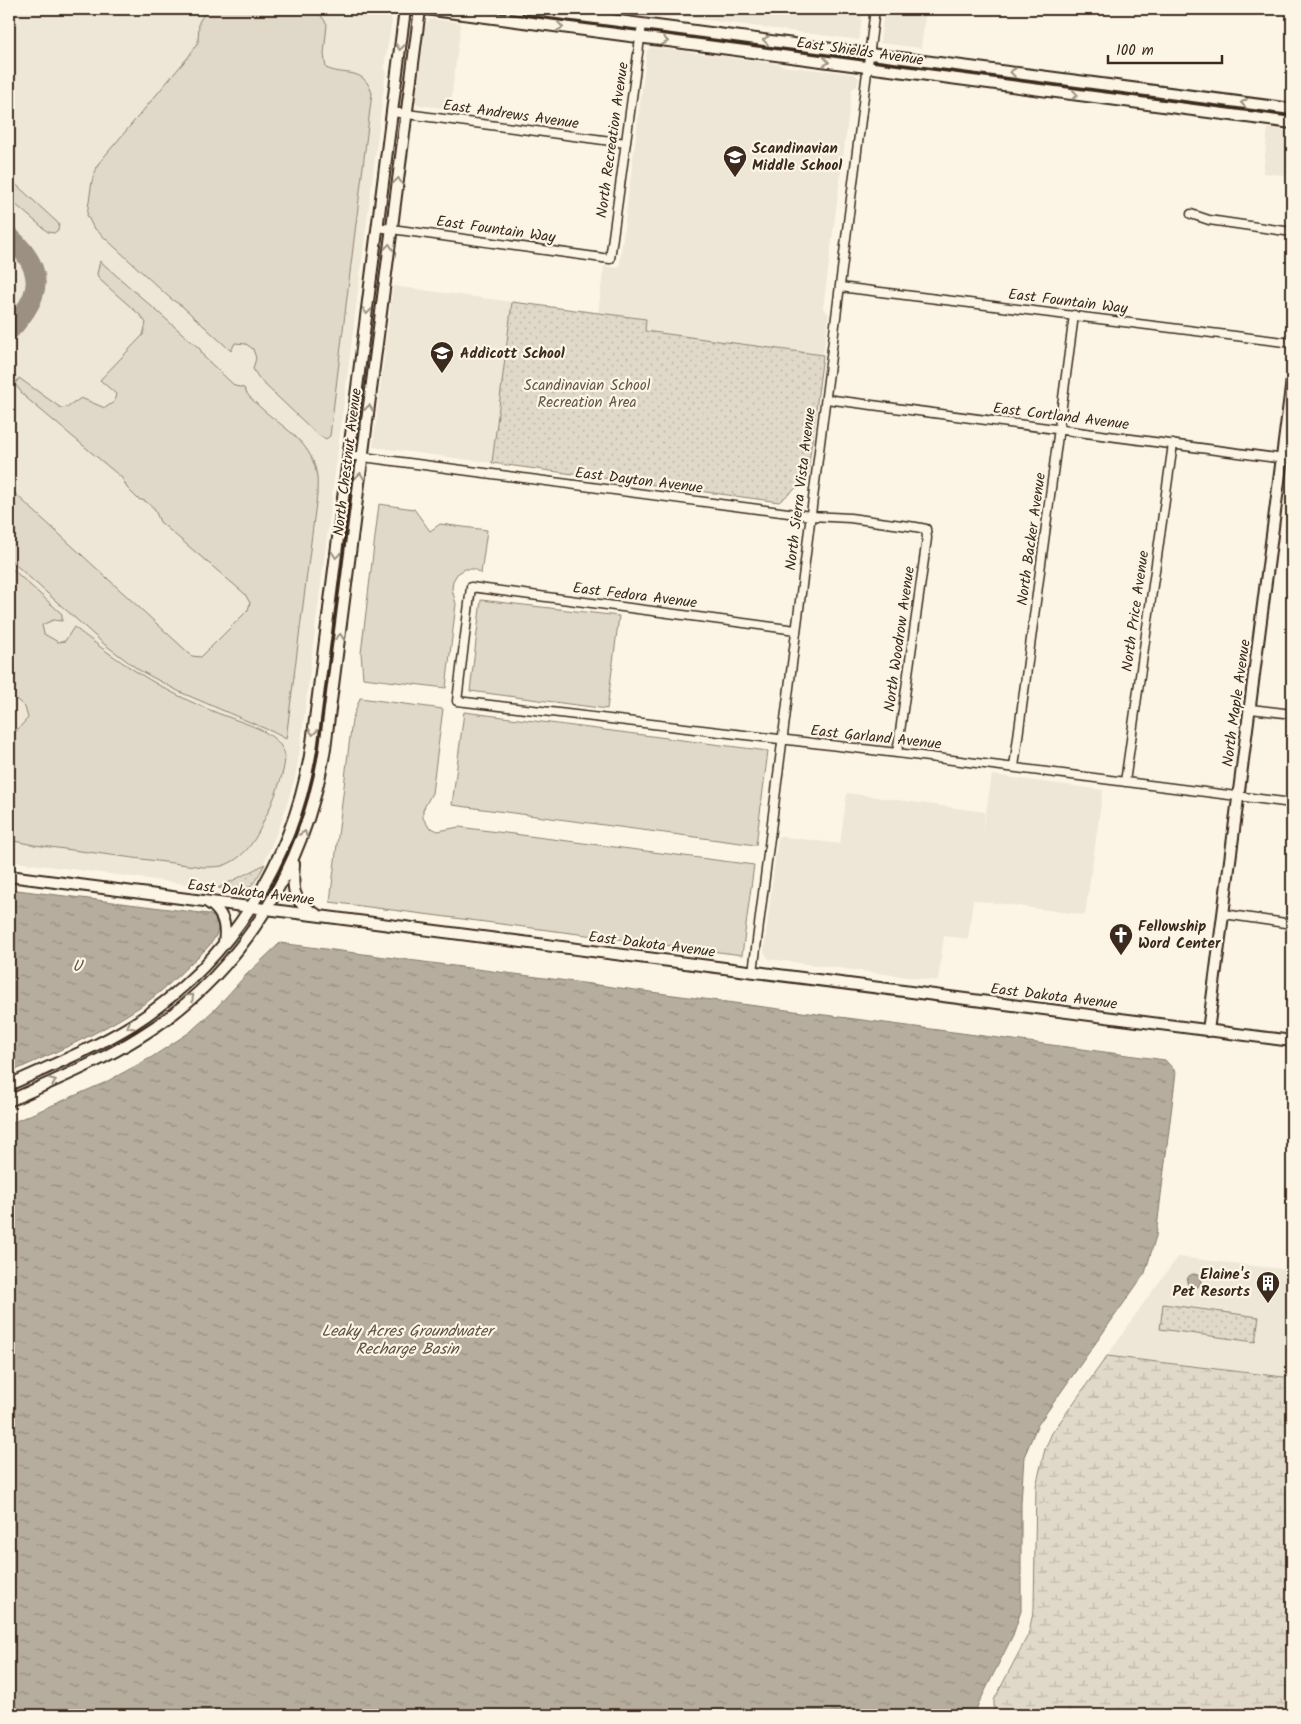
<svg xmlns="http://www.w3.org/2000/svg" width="1301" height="1724" viewBox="0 0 1301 1724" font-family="Kalam,sans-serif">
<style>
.built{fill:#eee6d6}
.grass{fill:#e0d8c8;stroke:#8e8173}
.wetland{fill:url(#wetland-marsh);stroke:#8e8173}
.park{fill:url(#park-dots);stroke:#8e8173}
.water{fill:url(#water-ripples);stroke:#85796b}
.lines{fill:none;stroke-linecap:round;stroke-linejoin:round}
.taxiway{stroke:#9c9082;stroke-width:20}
.street-casing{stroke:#3b2a1e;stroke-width:11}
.secondary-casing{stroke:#3b2a1e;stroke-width:14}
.street{stroke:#fcf5e5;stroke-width:8}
.secondary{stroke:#fcf5e5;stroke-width:10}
.oneway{stroke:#9c9082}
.labels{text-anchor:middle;stroke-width:4.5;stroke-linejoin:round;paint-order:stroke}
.street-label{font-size:15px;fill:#3b2a1e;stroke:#fcf5e5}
.poi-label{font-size:15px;font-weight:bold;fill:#3b2a1e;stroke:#fcf5e5;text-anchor:start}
.park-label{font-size:15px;fill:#645648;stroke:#fcf5e5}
.water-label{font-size:16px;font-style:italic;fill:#605144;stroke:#fcf5e5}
</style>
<defs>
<pattern id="wetland-marsh" width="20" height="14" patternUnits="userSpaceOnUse" patternTransform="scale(1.25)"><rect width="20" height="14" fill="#e0d8c8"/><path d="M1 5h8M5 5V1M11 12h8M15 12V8" fill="none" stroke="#c1baab"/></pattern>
<pattern id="park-dots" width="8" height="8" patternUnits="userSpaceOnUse" patternTransform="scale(1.25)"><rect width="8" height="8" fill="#e0d8c8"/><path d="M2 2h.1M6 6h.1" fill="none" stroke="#c1baab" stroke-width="1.8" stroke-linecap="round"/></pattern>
<pattern id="water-ripples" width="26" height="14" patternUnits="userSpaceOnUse" patternTransform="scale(1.25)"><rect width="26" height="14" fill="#b7ad9e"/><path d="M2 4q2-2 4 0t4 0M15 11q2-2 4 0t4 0" fill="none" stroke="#968d80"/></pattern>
</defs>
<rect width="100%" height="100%" fill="#fcf5e5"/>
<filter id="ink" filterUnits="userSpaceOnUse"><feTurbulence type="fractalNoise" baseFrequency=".02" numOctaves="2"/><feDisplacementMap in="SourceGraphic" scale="10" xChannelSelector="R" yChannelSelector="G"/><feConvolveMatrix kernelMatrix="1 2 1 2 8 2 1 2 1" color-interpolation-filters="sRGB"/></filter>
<g filter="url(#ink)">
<path class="built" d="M9,9H338L388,14L392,20L384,68L386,71L300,749L295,778L282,820L264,863L217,888L9,861Z
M622,9H863L859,40Z
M884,9L926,10L921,48L880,43Z
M433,19L461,23L450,109L419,105L416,102L426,24L429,20Z
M651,47L779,64L781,66L855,74L859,79L857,86L852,89L823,308L829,314L823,355L645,331L646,319L598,313L604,266L619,268L647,50Z
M1268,128L1292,132V176L1263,173Z
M393,286L512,302L492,463L373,447Z
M992,775L1103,790L1085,915L973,900L968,939L944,936L938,981L769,959L764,952L778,836L840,844L847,793L985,812L982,837Z
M1178,1257L1292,1270V1378L1107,1356L1145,1301Z"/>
<path class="grass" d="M207,9H293L320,14L327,24L324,54L326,68C346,77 363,66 372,93L330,436L326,439L318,435L260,380L253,369L256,358L253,349L246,344L235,343L231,351L182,306L171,299L93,227L87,215L92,181L98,164L189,56L198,42L199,22Z
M9,178L59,224L58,230L54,233L48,232L9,199Z
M100,261L200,349L204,357L235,386L244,388C247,396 255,402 261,408C282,427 310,441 316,471C318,479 317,487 317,495L286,739L273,732L180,692L139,670L104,644L9,559V488L192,656L201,657L248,610L250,603L245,594L160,522L154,508L145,501L138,499L127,488L122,478L24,396L15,384L19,378L61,408L68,407L81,398L105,408L114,402L116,394L100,380L143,335L146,323L141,316L99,279L97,274Z
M379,504L414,509L430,531L440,524L487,530L481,574L474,569H465L457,574L453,581L452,589L456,604L446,688L363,678L361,653Z
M9,566L62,614V621L53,620L42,625L44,634L58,642L65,641L74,627C124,666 171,697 231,718C249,725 276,732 284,752C289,765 271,807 264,820C256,840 244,859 222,866C216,867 209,867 203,867L34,845L9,840V739L28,718L25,707L9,693Z
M481,600L619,616L607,709L470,691Z
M360,698L443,709L432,793L423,810V818L429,827L438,831L459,827L754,865L742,955L330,902L352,720Z
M464,712L768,751L756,845L452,805Z"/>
<path class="wetland" d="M1107,1356L1292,1378V1715H994V1700L1028,1635L1034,1609L1036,1486L1045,1449L1052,1433Z"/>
<path class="park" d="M512,302L646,319L645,331L823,355L807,479L779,502L492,463Z
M265,864C249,893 250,892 218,888Z
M1163,1304L1259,1317L1255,1342L1160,1329Z"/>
<path class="water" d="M9,889L209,914L217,919C223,937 203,952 190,964C174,980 157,996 138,1008C97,1035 53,1053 9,1073Z
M280,943L1165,1060L1176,1072L1156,1236L1145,1273L1037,1426L1024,1457L1021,1503V1611L1013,1635L977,1707L976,1715H9V1124L104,1083L152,1057L190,1032L217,1007L245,976Z
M1187 1281a7 7 0 1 1 14 0a7 7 0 1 1-14 0Z"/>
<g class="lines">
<path class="taxiway" d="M9,236C47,271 42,296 9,331"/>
<g class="street-casing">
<path id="street" d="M392,112L626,143
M1191,214L1209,220L1292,232
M377,227L610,259L642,24
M840,287L1292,343
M826,399L1292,460
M348,455L811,516L850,518L916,527L926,529L927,538L897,753
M796,630L471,587L457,701L897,753L1292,803
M1251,709L1292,714
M1014,767L1074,315
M1125,782L1173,444
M1224,914L1292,924
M753,972L875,9"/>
</g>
<g class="secondary-casing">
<path id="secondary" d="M425,9L1292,123
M527,9L1292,109
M294,864C292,888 292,902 316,914
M9,876L1292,1041
M207,902C223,911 227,925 224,942
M1208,1031L1292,380
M9,1085C50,1066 93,1049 132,1025C231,962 295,859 312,743L405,9
M9,1101C53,1081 100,1062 141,1036C243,973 307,864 325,748L420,9"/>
</g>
<use href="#street" class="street"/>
<use href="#secondary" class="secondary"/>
</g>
<defs><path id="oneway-chevron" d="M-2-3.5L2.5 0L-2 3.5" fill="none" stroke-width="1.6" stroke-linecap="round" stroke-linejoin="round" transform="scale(1.25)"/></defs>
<g class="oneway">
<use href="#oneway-chevron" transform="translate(560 27) rotate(8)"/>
<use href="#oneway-chevron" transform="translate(766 40) rotate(-173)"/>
<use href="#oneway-chevron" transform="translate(665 41) rotate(8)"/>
<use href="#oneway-chevron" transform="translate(400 47) rotate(97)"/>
<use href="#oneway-chevron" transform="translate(826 62) rotate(7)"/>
<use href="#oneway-chevron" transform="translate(1013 72) rotate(-172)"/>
<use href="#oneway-chevron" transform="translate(1075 95) rotate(7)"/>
<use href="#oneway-chevron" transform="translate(1244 103) rotate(-172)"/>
<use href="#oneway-chevron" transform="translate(398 181) rotate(-83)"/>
<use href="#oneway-chevron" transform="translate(389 247) rotate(-83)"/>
<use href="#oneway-chevron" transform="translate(367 311) rotate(97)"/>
<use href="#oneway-chevron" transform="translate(369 408) rotate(-83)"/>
<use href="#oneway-chevron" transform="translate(360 476) rotate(-83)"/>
<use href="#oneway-chevron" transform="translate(336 555) rotate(97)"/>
<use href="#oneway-chevron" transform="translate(340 637) rotate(-83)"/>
<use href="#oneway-chevron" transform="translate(313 732) rotate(97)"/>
<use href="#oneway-chevron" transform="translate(304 834) rotate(-70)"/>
<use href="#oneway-chevron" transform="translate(191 997) rotate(-43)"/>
<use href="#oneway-chevron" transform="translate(130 1026) rotate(148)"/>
<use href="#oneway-chevron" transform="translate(53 1081) rotate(-25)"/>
</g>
</g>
<defs>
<g id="school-pin" transform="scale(1.25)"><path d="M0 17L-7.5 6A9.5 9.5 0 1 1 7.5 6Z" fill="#3b2a1e" stroke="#fcf5e5"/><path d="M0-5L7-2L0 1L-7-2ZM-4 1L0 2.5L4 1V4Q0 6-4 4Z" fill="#fff"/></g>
<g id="church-pin" transform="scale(1.25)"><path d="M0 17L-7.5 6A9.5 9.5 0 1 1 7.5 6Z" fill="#3b2a1e" stroke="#fcf5e5"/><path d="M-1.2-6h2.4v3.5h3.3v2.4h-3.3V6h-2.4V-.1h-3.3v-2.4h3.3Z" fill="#fff"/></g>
<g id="building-pin" transform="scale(1.25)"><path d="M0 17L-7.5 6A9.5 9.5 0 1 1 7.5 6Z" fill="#3b2a1e" stroke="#fcf5e5"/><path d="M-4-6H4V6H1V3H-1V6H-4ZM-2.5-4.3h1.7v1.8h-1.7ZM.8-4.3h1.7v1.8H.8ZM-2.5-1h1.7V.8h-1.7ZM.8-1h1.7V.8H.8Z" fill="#fff"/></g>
</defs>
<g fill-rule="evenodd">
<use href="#school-pin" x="735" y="157"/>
<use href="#school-pin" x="442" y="353"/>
<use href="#church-pin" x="1121" y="935"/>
<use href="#building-pin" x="1268" y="1283"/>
</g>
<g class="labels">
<g class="street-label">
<text transform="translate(860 51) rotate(8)" y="5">East Shields Avenue</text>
<text transform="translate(511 114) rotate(8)" y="5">East Andrews Avenue</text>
<text transform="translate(612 140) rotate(-82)" y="5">North Recreation Avenue</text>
<text transform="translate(496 229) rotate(8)" y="5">East Fountain Way</text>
<text transform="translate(1068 301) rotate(7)" y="5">East Fountain Way</text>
<text transform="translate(1061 416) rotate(7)" y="5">East Cortland Avenue</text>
<text transform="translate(347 462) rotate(-83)" y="5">North Chestnut Avenue</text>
<text transform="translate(639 480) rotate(7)" y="5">East Dayton Avenue</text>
<text transform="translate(800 489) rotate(-83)" y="5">North Sierra Vista Avenue</text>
<text transform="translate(1031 539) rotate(-82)" y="5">North Backer Avenue</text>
<text transform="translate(635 595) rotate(7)" y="5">East Fedora Avenue</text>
<text transform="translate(1135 611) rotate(-82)" y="5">North Price Avenue</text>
<text transform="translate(899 639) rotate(-82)" y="5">North Woodrow Avenue</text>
<text transform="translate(1236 703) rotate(-82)" y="5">North Maple Avenue</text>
<text transform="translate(876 737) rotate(6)" y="5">East Garland Avenue</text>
<text transform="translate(251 892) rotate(7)" y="5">East Dakota Avenue</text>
<text transform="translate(652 944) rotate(7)" y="5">East Dakota Avenue</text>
<text transform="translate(1054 996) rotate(7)" y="5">East Dakota Avenue</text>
</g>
<g class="poi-label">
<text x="752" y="153">Scandinavian<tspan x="752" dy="17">Middle School</tspan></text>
<text x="460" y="358">Addicott School</text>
<text x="1138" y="931">Fellowship<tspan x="1138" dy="17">Word Center</tspan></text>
<text x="1250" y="1279" text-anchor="end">Elaine's<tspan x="1250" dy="17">Pet Resorts</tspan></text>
</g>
<g class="park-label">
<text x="587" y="390">Scandinavian School<tspan x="587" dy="17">Recreation Area</tspan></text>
</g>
<g class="water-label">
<text x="77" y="971">U</text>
<text x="407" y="1336">Leaky Acres Groundwater<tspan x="407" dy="18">Recharge Basin</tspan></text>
</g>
</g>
<rect width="1301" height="1724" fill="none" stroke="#fcf5e5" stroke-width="30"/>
<rect x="15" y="15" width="1271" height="1694" fill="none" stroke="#3b2a1e" stroke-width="2" filter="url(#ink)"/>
<path d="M1108 55v8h114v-8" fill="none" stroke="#3b2a1e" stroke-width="2.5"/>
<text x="1116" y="55" font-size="15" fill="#3b2a1e" stroke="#fcf5e5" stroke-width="4" paint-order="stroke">100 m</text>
</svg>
